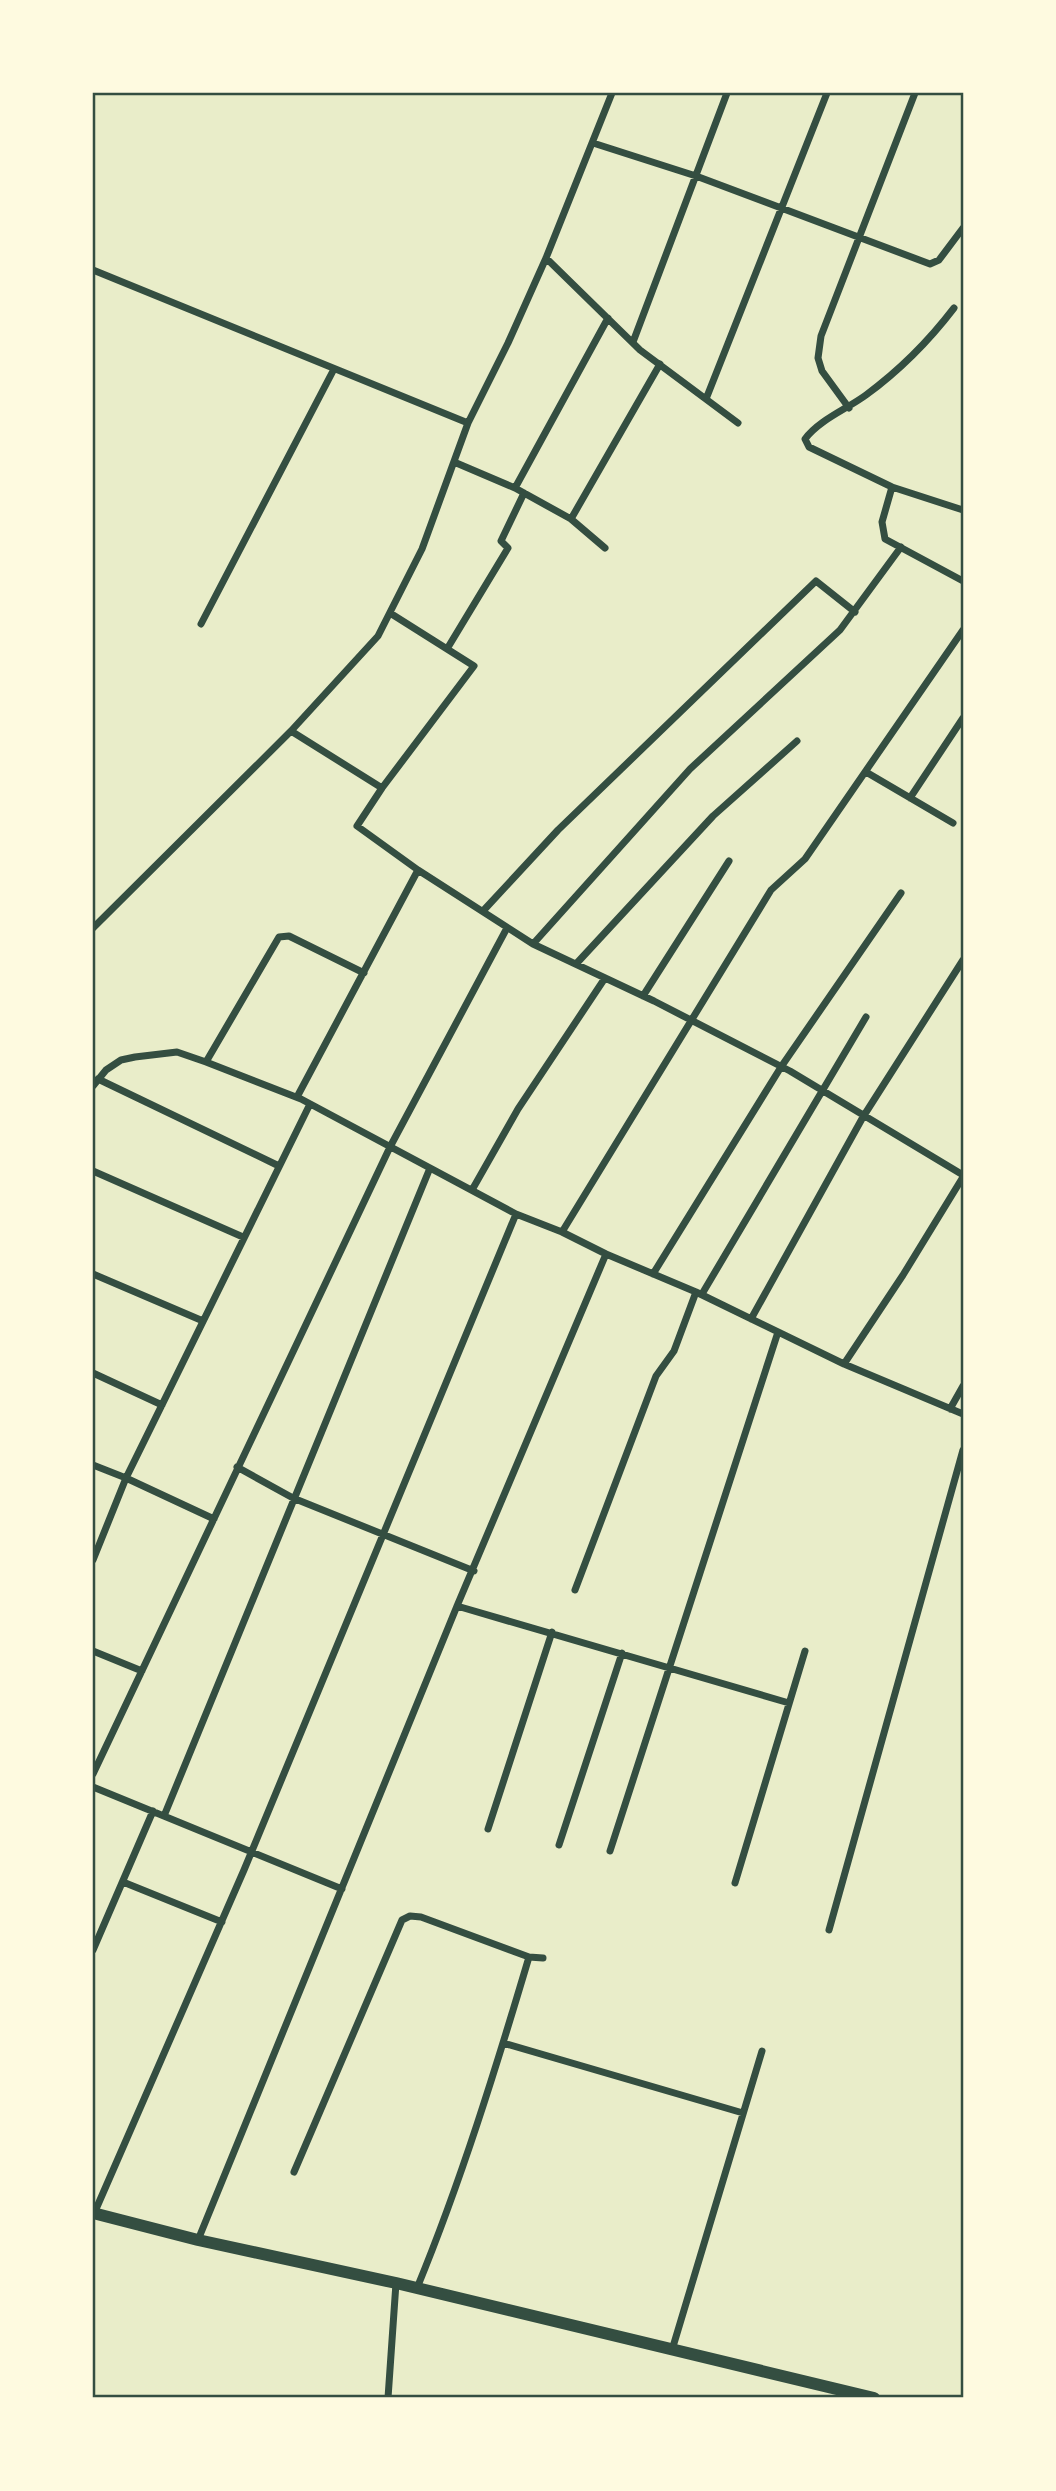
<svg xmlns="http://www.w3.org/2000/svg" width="1056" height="2491" viewBox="0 0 1056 2491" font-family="Arial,sans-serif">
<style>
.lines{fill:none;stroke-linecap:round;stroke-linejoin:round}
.minor{stroke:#344e41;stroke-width:7}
.tertiary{stroke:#344e41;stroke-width:12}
.neatline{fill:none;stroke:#344e41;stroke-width:2.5}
</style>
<rect width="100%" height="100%" fill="#e9edc9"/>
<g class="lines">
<path class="minor" d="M593,143L696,176L930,264L939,260L963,228
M546,258L640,350L738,423
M93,270L468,423
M954,308C928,342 900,370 866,395C847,409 819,420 805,439L809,447L892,487L963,510
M633,342L727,93
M706,399L827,93
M849,408L822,371L818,358L821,336L915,93
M454,462L515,488L571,519L605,548
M892,487L882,522L885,539L963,581
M515,488L608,318
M571,519L660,364
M390,613L474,666L382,788L357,826L418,870L533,944L654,1001L790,1071L963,1175
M201,624L334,369
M447,649L508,548L501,541L524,493
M291,731L382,788
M866,772L953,823
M910,798L963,718
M483,911L558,830L816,581L855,612
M93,928L291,731L378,636L422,549L468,423L508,343L546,258L612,93
M533,944L690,769L840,630L901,547
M576,964L713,816L797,741
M643,996L729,861
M206,1062L279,937L289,936L364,973
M98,1079L279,1166
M93,1086L106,1070L121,1060L135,1057L177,1052L206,1062L301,1099L516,1214L562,1232L606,1254L696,1292L844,1364L963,1414
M297,1097L418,870
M93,1171L243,1237
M472,1190L518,1109L605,978
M562,1232L771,890L805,859L963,630
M93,1274L203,1321
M653,1274L781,1067L901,893
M702,1294L866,1017
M751,1319L863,1117L963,960
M844,1364L903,1275L963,1177
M93,1373L162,1405
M950,1409L963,1386
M93,1465L126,1478L214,1519
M237,1467L293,1498L474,1571
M93,1560L126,1478L310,1104
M575,1590L656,1376L674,1351L696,1292
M457,1606L789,1703
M93,1651L142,1671
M93,1774L390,1147L507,928
M93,1787L342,1889
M164,1816L430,1168
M488,1829L552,1632
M559,1845L622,1653
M610,1851L778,1332
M123,1882L222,1922
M735,1883L805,1651
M829,1930L963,1450
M93,1950L153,1811
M503,2043L743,2113
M294,2172L402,1920L410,1916L421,1917L529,1957L543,1958
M93,2216L244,1870L516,1214
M198,2240L457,1606L606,1254
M417,2288C461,2181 496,2068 529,1957
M672,2350L762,2051
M388,2398L396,2283"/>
<path class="tertiary" d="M93,2213L198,2240L396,2283L874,2398"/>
</g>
<rect width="1056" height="2491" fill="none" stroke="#fefae0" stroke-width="189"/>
<rect x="94" y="94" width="868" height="2302" class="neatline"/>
</svg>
